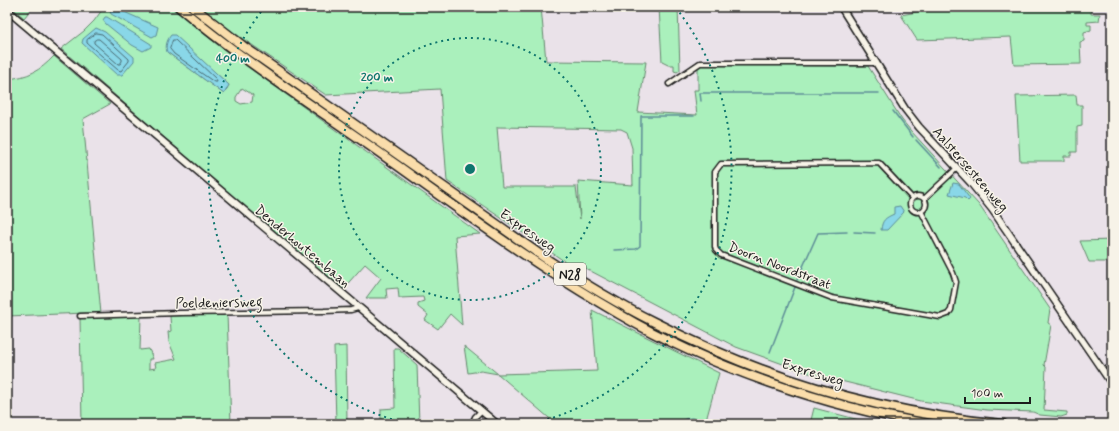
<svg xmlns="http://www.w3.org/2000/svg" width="1119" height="431" viewBox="0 0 1119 431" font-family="Mynerve,sans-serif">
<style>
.green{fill:#aaf0bc;stroke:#63866c;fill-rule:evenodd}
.water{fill:#89d7e8;stroke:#5d8c96}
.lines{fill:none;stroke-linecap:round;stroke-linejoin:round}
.shore{stroke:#48676e;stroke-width:1}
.stream{stroke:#5d8c96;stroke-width:1.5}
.street-casing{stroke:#1c1c1c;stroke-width:7}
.secondary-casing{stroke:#1c1c1c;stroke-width:9}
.highway-casing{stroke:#1c1c1c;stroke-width:11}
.street{stroke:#f7f3e8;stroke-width:4}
.secondary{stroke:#f7f3e8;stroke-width:6}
.highway{stroke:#faddab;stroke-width:8}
.ring{fill:none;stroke:#0f766e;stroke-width:2;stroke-dasharray:2 4}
.labels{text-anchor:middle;stroke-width:3;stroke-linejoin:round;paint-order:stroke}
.shield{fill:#f7f3e8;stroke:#5e5c59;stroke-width:1}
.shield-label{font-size:13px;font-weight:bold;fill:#1c1c1c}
.street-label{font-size:14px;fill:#1c1c1c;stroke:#f7f3e8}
.centre{fill:#0f766e;stroke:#f7f3e8;stroke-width:2}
.ring-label{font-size:12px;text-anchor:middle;font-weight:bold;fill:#0f766e;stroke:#f7f3e8;stroke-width:3;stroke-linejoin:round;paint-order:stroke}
</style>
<rect width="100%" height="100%" fill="#eae2e9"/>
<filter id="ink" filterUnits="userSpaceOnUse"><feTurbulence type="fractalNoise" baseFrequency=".025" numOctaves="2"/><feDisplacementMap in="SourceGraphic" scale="8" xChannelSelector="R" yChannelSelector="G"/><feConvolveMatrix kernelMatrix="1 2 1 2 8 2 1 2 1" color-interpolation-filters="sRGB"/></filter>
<g filter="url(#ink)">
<path class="green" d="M11,7H33L24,18Z
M97,7H171L223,49L480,234L455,236L462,325L450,314L438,329L425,320L428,315L418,307V303L424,301L423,297L399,298L398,288L386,289L387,298H366L381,278L365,264L342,290L61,49L84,31L94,21L102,10ZM167,52L218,75L229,85L224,94ZM242,88L253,95L252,102L241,104L236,101V97Z
M201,7H541L546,61L646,62L638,112L697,115L694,90H698V68L702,65L868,66L902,120L911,131L979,205L1050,309L1048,323L1051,325L1044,365L1046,367L1044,410L1067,412V415L1061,417L1040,415L1033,412L987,410L921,401L805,372L736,347L583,267L580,272L447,181L440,89L326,95L224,26ZM497,127L621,129L627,132L632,148L633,185L578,181L580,219L576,187H502Z
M659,7H678L680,70L677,72L674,71V65H668L662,62Z
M943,7H1086V8H1091V14H1100L1099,21L1087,22V25H1091V30L1084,32V41L1080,42L1081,64L1014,65L1011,37L917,40L901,15Z
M54,56L110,104L83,119L101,314L87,313L7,316V79C28,77 40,71 54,56Z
M1076,95L1077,105H1082V126L1077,127V152H1071V156H1064V161H1020L1016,96Z
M1112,240V262H1089L1080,241Z
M592,310L719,373L705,424H556L498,374L481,371L468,373L464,346L498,374L597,371Z
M227,314L231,424H82L80,318L141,316L140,350L149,349L153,359H149V369L156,368L155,363L176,359L169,342L168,332L171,331L170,316Z
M346,346L347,424H336L334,347Z
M394,348H398L417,365L419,424H381V409L395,408Z
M814,408L867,422V424H810Z"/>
<path class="water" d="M113,7L158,27L156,35L152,37L111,14L110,11Z
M105,17H107L151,44V47L143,51L132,45L106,24L103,20Z
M96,28L105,32L134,57V61L122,75H117L82,43L83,39Z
M171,35H175L229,85L224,94L167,52C165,46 167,40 171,35Z
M953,183L959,184L970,199L968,201L965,198L949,194Z
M900,206L904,212L887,230H881C882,220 885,218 894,214V207Z
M692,418L697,420L699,424H682L681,422L685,419Z"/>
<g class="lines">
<path class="shore" d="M96,33L102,34L129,59V61L121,71L118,70L87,43V40Z
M97,39H99L122,59V61L120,64H118L94,43V41Z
M173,40H175L216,79L217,82H214L174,54L170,49Z"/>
<path class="stream" d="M701,101L700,93H879
M893,111L913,137
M916,140L941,167
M854,232L875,233
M614,250L636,249L640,246L641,116H694
M797,280L818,233L847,232
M770,352L795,287"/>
<g class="street-casing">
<path id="street" d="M669,84L700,63H877
M910 204a8 8 0 1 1 16 0a8 8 0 1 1-16 0Z
M912,198L879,163L721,164L715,172V247L716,250L721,255L832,298L940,317L948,314L951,310L956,282L953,273L921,211
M924,199L957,168
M80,316L180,313L324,311L351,310L358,308
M472,424L475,417L481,411"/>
</g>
<g class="secondary-casing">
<path id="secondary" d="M841,7L905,109L919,127L971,183L992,209L1112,384
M7,10L497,424"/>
</g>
<g class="highway-casing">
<path id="highway" d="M179,7C242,60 312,105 380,153C458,209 536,266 619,314C709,367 827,407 930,424
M193,7L243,46L545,258C580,281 616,303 654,322C763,378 882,413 1003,424"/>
</g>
<use href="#street" class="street"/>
<use href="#secondary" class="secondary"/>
<use href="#highway" class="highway"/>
</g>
</g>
<g class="ring">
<circle cx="470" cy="169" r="131"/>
<path d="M409 424A262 262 0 0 1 264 8M676 8A262 262 0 0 1 531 424"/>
</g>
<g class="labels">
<rect class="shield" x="554" y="263" width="32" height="22" rx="3"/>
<g class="shield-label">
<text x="570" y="279">N28</text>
</g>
<g class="street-label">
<text transform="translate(971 169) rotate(49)" y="5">Aalstersesteenweg</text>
<text transform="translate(528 230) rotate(35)" y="5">Expresweg</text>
<text transform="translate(303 246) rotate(40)" y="5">Denderhoutembaan</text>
<text transform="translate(780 265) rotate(21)" y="5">Doorn Noordstraat</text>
<text transform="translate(219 302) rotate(-1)" y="5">Poeldeniersweg</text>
<text transform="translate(813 372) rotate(17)" y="5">Expresweg</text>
</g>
</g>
<circle cx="470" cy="169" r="6" class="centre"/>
<g class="ring-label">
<text x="233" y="62">400 m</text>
<text x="377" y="81">200 m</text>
</g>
<rect width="1119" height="431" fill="none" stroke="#f7f3e8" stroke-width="24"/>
<rect x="12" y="12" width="1095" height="407" fill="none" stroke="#1c1c1c" stroke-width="1.5" filter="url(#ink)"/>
<path d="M965 397v6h65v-6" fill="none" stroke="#1c1c1c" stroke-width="2"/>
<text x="971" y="397" font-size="12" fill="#1c1c1c" stroke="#f7f3e8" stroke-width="3" paint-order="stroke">100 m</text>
</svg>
